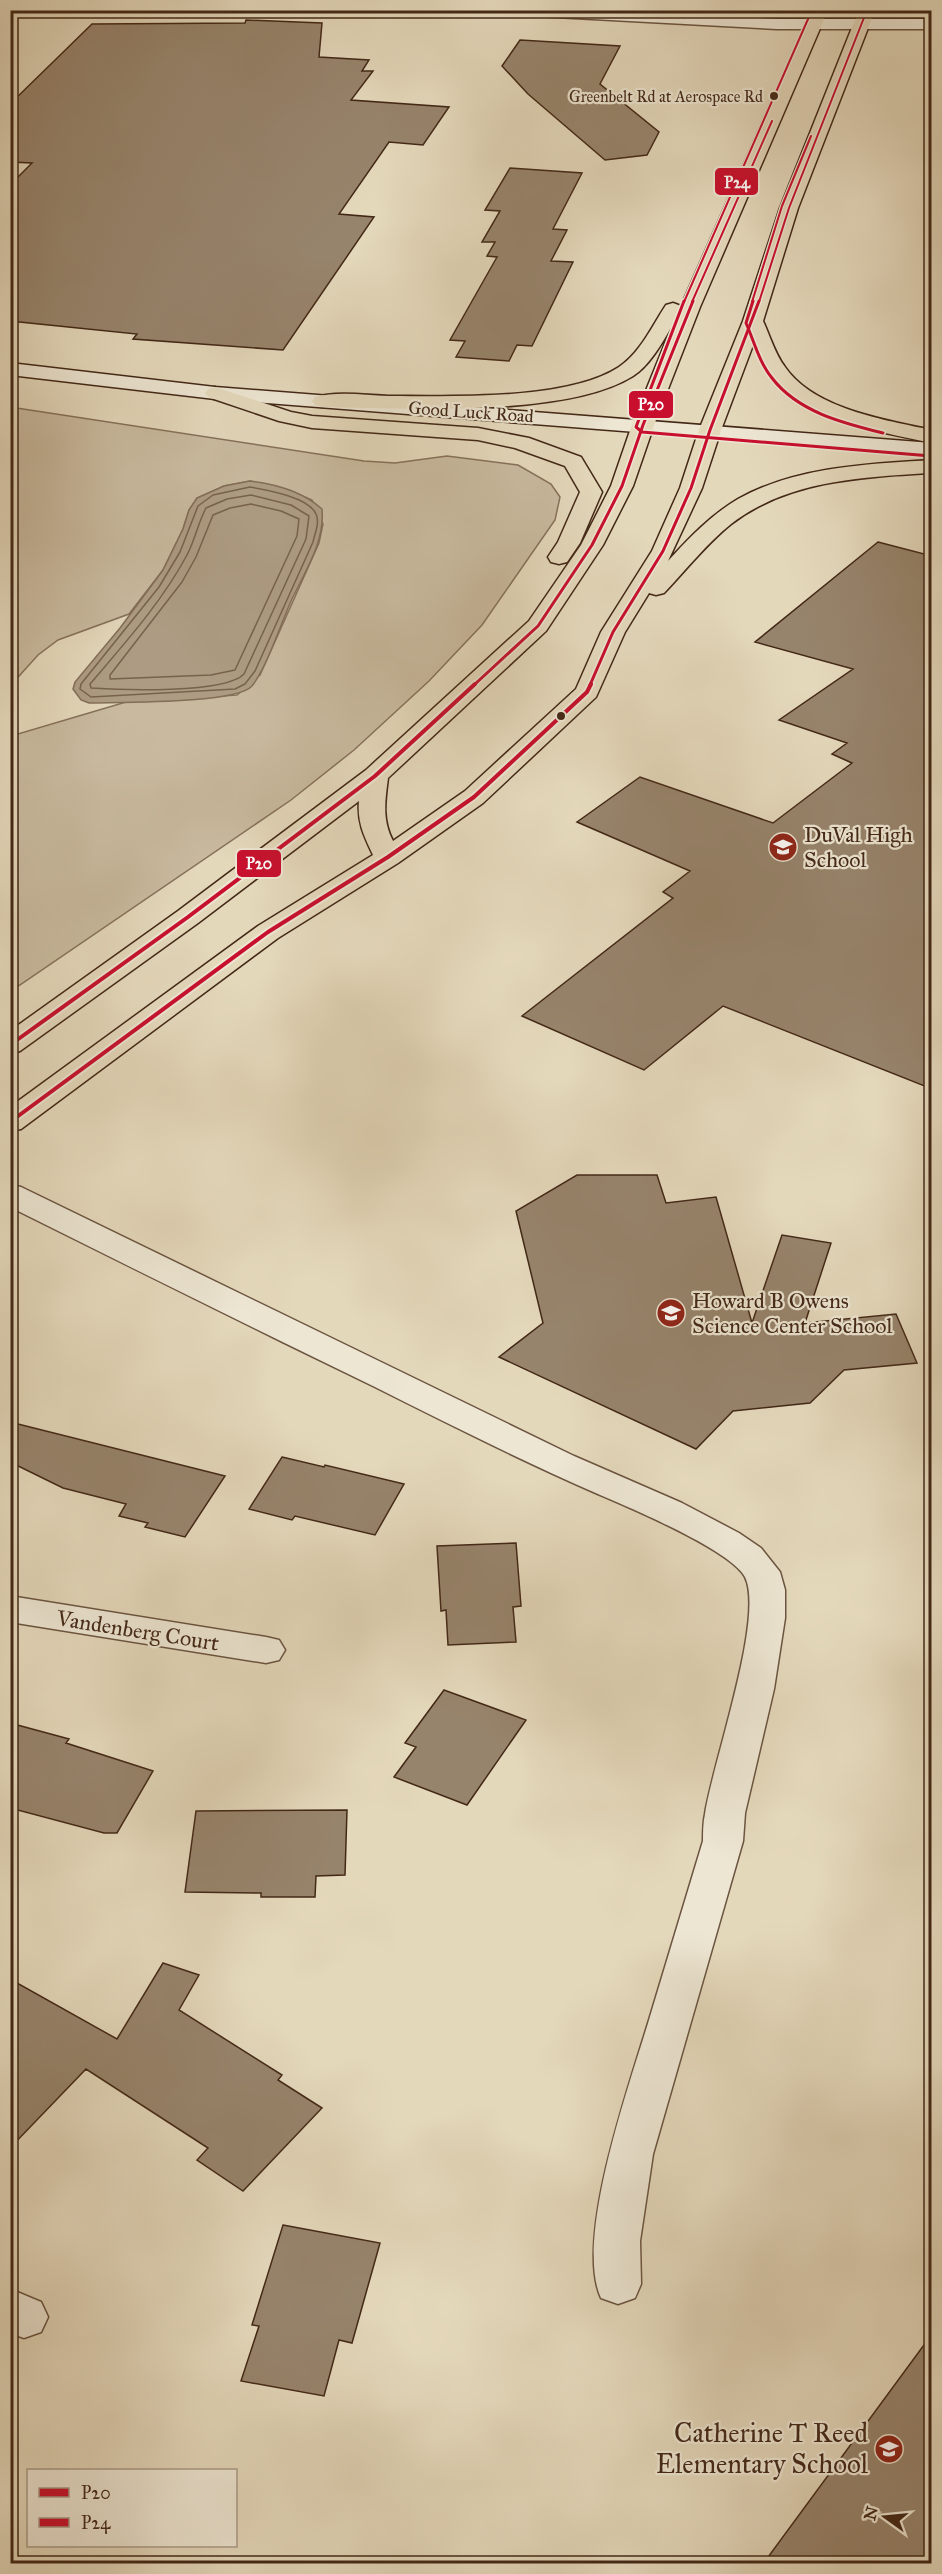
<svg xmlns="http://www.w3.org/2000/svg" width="942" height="2574" viewBox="0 0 942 2574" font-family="'IM FELL Great Primer',serif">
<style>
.green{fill:#c9ba9f;stroke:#86715b;stroke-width:1.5}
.water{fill:#ad9c83;stroke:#836e58;stroke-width:1.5}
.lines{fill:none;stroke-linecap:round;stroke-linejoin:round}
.shore{stroke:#78624d;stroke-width:1.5}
.building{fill:#97846c;stroke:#432817;stroke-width:1.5}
.street-casing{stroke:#6b5440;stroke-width:3}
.secondary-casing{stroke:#432817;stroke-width:3}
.primary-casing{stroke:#432817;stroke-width:3}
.street{fill:#ede6d3;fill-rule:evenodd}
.secondary{fill:#ede6d3;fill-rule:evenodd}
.primary{fill:#e4d8bb;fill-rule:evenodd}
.bus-1-far2-casing{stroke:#ede6d3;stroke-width:4.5}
.bus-1-far1-casing{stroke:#ede6d3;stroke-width:6}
.bus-1-casing{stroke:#ede6d3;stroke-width:8}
.bus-2-far1-casing{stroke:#ede6d3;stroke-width:4.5}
.bus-2-casing{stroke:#ede6d3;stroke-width:6}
.bus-1-far2{stroke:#c8102e;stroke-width:2}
.bus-1-far1{stroke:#c8102e;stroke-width:3}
.bus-1{stroke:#c8102e;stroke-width:4}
.bus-2-far1{stroke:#c8102e;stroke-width:2}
.bus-2{stroke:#c8102e;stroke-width:3}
.bus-dot{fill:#432817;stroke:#ede6d3;stroke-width:2}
.labels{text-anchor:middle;stroke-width:4.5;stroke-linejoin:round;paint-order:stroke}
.far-bus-label{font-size:16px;fill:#432817;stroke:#ede6d3;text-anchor:end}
.far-street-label{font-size:18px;fill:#432817;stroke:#ede6d3}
.poi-label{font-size:22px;fill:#432817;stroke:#ede6d3;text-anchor:start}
.street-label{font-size:22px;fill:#432817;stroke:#ede6d3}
.near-poi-label{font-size:27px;fill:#432817;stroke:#ede6d3;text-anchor:end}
.line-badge{stroke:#ede6d3;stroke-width:2}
.badge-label{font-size:16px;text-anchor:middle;font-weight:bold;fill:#fff}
</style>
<rect width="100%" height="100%" fill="#e4d8bb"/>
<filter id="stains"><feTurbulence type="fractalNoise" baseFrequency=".00333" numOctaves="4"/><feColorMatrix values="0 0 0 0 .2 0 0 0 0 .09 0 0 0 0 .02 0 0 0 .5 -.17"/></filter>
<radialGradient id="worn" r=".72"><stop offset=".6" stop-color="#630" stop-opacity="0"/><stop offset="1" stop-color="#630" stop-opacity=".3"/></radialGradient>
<path class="green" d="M10,407L364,461L395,463L447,456L518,465L551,484L560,497L555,520L482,625L429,681L354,750L291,800L11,991V736L126,702L237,695L260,675L319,543L323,524L312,500L289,490L250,481L224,486L197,498L189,510L183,529L163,570L129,614L58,640L38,655L11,685Z"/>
<path class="water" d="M250,481C275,484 303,492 322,509C325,541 306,570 292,599C281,623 267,667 252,686C236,704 118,702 89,703L81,700L73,689L75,682L120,628L163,570L183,529L189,510L197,498L224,486Z"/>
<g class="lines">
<path class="shore" d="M250,487C266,490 309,497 316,514C320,522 315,533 313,542L255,671L245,684L235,689L91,697L80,689L81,684L159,587L180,552L198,506L213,495Z
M251,495L291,505L309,516L306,539L244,674C225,694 120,690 91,688L90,684C124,644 162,602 187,555C195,540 198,523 206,508L227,499Z
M251,504L281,511L299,519L297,536L235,670L211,675L110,679V675L182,582L196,557L213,515L230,508Z"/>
</g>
<path class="building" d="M246,20L322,23L319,57L369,60L362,71H373L351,100L449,107L423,145L389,142L339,214L374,217L283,350L133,339L137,334L10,321V185L32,163L10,162V104L92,24L245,23Z
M520,40L620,46L600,84L659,132L647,155L605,160L528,94L502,66Z
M510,168L582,173L553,229L567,230L551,261L573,262L532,346L517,345L509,361L456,357L465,341L450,340L497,257L487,256L495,242H482L500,211L485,210Z
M878,542L932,556V1089L723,1006L644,1070L522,1016L673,898L663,892L690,871L577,822L640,777L773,823L852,763L832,754L847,743L779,720L853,669L755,642Z
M577,1175H657L666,1203L716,1197L752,1323L782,1235L831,1243L805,1323L896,1314L917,1363L844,1370L810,1403L733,1411L696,1449L499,1357L543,1323L516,1211Z
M10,1422L225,1476L185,1537L145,1527L148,1523L119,1516L126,1504L63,1488L10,1462Z
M282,1457L324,1467L325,1465L404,1484L375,1535L295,1516L292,1520L249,1509Z
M516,1543L521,1606L513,1607L516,1642L448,1645L446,1610L441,1611L437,1546Z
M444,1690L526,1720L467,1805L394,1777L416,1747L405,1743Z
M10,1723L69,1739L66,1743L153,1771L117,1833H104L10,1808Z
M347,1810L345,1875L316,1876L315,1897H261V1893L185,1892L196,1811Z
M163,1963L199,1975L179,2010L282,2075L278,2080L322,2108L243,2191L197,2160L208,2148L86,2069L10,2148V1979L117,2039Z
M283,2225L380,2243L352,2343L339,2340L324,2396L241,2381L259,2326L252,2325Z
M932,2334V2564H763Z"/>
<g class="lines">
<g class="street-casing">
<path id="street" d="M511,10H613L777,19H932V29H777L518,15Z
M10,1185L21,1187L574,1456L682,1503L739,1533L761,1548L780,1572L785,1590V1618L774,1689L745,1813L743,1841L653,2154L640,2241L641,2284L635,2298L618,2304L601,2298C574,2240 630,2083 649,2020C667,1960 685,1901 703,1841C703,1832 703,1823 705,1814C712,1765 765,1617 745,1577C731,1550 628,1507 598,1494C522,1461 449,1424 375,1387C253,1328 132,1268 10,1207Z
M10,1596L266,1637L279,1640L285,1650L279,1660L266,1663L10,1622Z
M10,2289L41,2302L48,2317L41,2332L24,2338L10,2333Z"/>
</g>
<g class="secondary-casing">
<path id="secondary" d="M10,363L215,387L932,443V455L215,399L10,375Z"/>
</g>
<g class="primary-casing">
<path id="primary" d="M812,10H828L700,307L654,425L633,486L603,545L546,631L388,778C385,801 382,820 393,841L465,791L576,689L601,632L652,551L680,488L699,430L743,321L780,208L859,10H875L798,208L763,321C770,336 775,354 785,367C814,409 885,420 932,430V443C863,428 784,418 753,345L721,430L702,488L668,561C689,538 711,515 738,499C795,467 867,464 932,460V473C863,477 788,480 731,524C706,544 686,570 664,593L656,595L649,593L625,632L596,697L483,803L398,863L278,938L21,1129L10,1131V1107L258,926L373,855C364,836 357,822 359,801L198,923L20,1051L10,1054V1031L178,911L366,770L529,621L581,545L611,486L632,425L672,326C662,343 650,365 633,376C566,418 402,408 322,407L315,405L312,401L315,397C337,391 365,395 388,396C450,396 567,401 619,367C641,352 652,326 666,305L673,303L681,306Z
M215,387L291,412L312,416L478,428L529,438L581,457L602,492L580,543L567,562L559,564L551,562L548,557L558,542L580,492L565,466L515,448L478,440L312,428L279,421L208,397L205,393L208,389Z"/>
</g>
<use href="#street" class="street"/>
<use href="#secondary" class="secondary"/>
<use href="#primary" class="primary"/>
<g class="bus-1-far2-casing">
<path id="bus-1-far2" d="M692,302L772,121
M759,302L789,208L867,10"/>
</g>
<g class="bus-1-far1-casing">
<path id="bus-1-far1" d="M474,685L538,626L592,545L622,486L643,425L693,301
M590,685L613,632L663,551L691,488L710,430L759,301"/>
</g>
<g class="bus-1-casing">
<path id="bus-1" d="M10,1045L188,917L375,776L475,684
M10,1122L268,932L388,857L474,797L587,692L591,684"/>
</g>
<g class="bus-2-far1-casing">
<path id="bus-2-far1" d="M684,302L812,10
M752,302L782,206L811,136"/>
</g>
<g class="bus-2-casing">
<path id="bus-2" d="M684,301L636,427L642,432L931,456
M753,301L746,323C754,341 759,362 772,378C798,412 843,423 883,433"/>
</g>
<use href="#bus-1-far2" class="bus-1-far2"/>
<use href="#bus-1-far1" class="bus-1-far1"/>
<use href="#bus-1" class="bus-1"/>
<use href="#bus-2-far1" class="bus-2-far1"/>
<use href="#bus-2" class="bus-2"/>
</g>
<defs>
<g id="school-disc" transform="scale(1.5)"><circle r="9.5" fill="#8f2418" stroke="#ede6d3"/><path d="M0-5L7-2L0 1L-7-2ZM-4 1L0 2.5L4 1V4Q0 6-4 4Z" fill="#fff"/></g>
</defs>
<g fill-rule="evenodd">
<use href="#school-disc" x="783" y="847"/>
<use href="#school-disc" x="671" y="1313"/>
<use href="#school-disc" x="889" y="2449"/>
</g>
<g class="bus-dot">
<circle cx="774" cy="96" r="5"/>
<circle cx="561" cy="716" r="5"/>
</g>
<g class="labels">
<g class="far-bus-label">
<text x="763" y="102">Greenbelt Rd at Aerospace Rd</text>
</g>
<g class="far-street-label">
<text transform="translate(471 412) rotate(4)" y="6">Good Luck Road</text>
</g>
<g class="poi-label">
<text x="804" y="842">DuVal High<tspan x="804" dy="25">School</tspan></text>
<text x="692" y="1308">Howard B Owens<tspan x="692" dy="25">Science Center School</tspan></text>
</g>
<g class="street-label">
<text transform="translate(138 1630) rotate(9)" y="8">Vandenberg Court</text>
</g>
<g class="near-poi-label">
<text x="868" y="2442">Catherine T Reed<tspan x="868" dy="31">Elementary School</tspan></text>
</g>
</g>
<g class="line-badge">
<rect x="714" y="167" width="45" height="29" rx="6" fill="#c8102e"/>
<rect x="628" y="390" width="46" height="29" rx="6" fill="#c8102e"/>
<rect x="236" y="849" width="46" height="29" rx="6" fill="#c8102e"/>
</g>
<g class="badge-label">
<text x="737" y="188">P24</text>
<text x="651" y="410">P20</text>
<text x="259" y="869">P20</text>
</g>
<rect width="942" height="2574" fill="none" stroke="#e4d8bb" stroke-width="36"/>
<rect x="12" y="12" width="918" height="2550" fill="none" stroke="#432817" stroke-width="3"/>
<rect x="18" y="18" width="906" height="2538" fill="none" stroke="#432817" stroke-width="1.5"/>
<rect x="27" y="2469" width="210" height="78" fill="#ede6d3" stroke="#a99a88" stroke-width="1.5"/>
<rect x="39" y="2488" width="30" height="9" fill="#c8102e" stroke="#a99a88" stroke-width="1.5"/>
<text x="81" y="2499" font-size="18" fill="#432817">P20</text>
<rect x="39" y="2518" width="30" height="9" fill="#c8102e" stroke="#a99a88" stroke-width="1.5"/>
<text x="81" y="2529" font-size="18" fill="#432817">P24</text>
<g transform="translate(885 2517) rotate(285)" stroke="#ede6d3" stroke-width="4.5" paint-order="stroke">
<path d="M0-4.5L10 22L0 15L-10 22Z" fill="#432817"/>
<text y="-9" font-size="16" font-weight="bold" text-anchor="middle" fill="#432817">N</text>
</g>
<rect width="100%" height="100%" filter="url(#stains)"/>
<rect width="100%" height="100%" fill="url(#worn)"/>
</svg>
